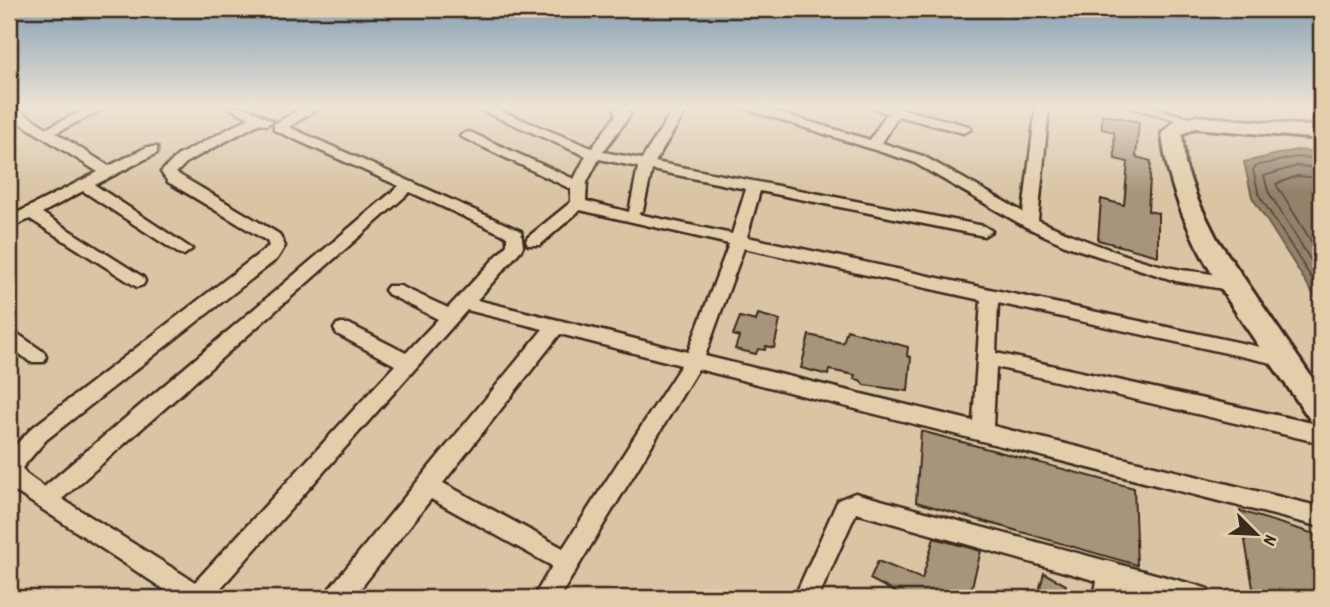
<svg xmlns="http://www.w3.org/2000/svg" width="1330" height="607" viewBox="0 0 1330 607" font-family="Dekko,sans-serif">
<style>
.water{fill:#948169;stroke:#705e4b;stroke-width:2}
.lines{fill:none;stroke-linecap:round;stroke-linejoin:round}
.shore{stroke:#5f4d3c;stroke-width:2}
.building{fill:#a8947a;stroke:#3b2a1e;stroke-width:2}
.minor-casing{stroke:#3b2a1e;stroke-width:5}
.secondary-casing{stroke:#3b2a1e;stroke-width:6}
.minor{fill:#e3ceac;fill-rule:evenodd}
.secondary{fill:#e3ceac;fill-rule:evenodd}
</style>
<rect width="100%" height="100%" fill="#d9c4a4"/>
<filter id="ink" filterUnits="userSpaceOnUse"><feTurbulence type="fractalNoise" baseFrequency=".0143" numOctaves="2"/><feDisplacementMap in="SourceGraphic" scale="14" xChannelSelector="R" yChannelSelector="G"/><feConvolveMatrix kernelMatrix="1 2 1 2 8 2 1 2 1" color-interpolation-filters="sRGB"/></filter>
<g filter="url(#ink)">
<path class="water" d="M1296,150L1321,152V306L1252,197L1244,162Z"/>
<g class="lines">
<path class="shore" d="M1321,159L1296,157L1256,166L1253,170L1259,195L1321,293
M1321,168L1297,166L1264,176L1268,191L1321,277
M1321,178L1297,176L1276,184L1321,257"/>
</g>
<path class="building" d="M1102,114L1139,122L1136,157L1151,161L1148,211L1158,213V256L1098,240L1101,199L1124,205L1128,162L1115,159L1114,132L1102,129Z
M758,314L780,320L774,348L766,346L765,350L758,349L756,354L735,349L739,337L733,335L740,317L756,321Z
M847,330L908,347L907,356L911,357L908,391L864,385L860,380L854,379L855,375L829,370L828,375L801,368L809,335L843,343Z
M921,431L1134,488L1137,565L916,502Z
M1240,511L1315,534L1321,558V598H1270L1254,594Z
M934,538L981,551L969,598H906L870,579L878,561L922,579Z
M1044,573L1066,585L1063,598H1037Z"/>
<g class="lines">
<g class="minor-casing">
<path id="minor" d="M90,107H107L56,133L109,166L147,147H157V153L95,185L192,249L184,255L178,253L83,191L42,213L143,277L145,281L143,285L137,287L30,219L9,228V217L98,172L9,116V109H17L47,128Z
M228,107H245L273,121L266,125L260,123L187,162L176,173L279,234L285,246L277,259L46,440L22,468L26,474L44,487L399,186L274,130V124L304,107H320L289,127L521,231L523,246L521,250L477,300L688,352L729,244L580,210L540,245H528L526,241L528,237L571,202V189L460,136L467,132L472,133L574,179L586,156L474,107H491L592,148L616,115L614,107H626L630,115L603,152L642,159L672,111L677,110L684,114L655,162L984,226L992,231L984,236L760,191L747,237L1293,354L1295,359L1293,364L1286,366L998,303L996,353L1321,425V443L996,367L993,426L1321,507V527L698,369L559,598H533L552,566L431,499L353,598H326L329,589L543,329L467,310L212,598H177L10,488L9,452L32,428L269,246L267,241L168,182L161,172L177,156L249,118ZM599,159L638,167L629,212L586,201L587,182ZM652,170L746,189L732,234L638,214L643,210ZM410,192L502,234L507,237V245L448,308L400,286H388L385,290L388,294L438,319L406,353L349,324H337L334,329L337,334L395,365L195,582L62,499ZM744,248L981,300L973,421L705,356ZM560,334L681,365L563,548L443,483Z
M740,107H760L870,140L887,113L871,107H903L902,109L969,126L971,129L964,133L898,116L882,143L923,156L1023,212L1036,107H1049L1038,220C1080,239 1136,262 1182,270C1195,272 1237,275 1244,285L1235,291L1176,281L1067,246L1024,226L913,162Z
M1131,107H1153L1202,122L1195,126Z
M9,328L44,352L46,357L44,362H30L9,345Z
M855,493L1199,586L1208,589L1211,598H1157L1120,588L1118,598H1094L1097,581L856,513L818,598H794L838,500Z"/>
</g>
<g class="secondary-casing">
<path id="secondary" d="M1195,116L1321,127V139L1195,128L1182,134L1185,165L1198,201L1217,239L1321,391V425L1311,421C1253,333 1172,241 1162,133L1174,121Z"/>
</g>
<use href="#minor" class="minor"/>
<use href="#secondary" class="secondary"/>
</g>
</g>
<linearGradient id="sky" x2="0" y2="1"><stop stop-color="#86a0b5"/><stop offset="0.56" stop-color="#eee4d6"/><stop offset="1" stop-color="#eee4d6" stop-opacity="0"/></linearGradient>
<rect width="1330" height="192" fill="url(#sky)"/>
<rect width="1330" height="607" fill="none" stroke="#e3ceac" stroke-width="35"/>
<rect x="18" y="18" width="1295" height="572" fill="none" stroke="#3b2a1e" stroke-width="2.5" filter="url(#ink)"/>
<g transform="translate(1256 534) rotate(114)" stroke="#e3ceac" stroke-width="5" paint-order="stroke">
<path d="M0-5L12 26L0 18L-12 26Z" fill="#3b2a1e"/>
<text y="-10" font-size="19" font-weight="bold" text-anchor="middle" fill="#3b2a1e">N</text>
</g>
</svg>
